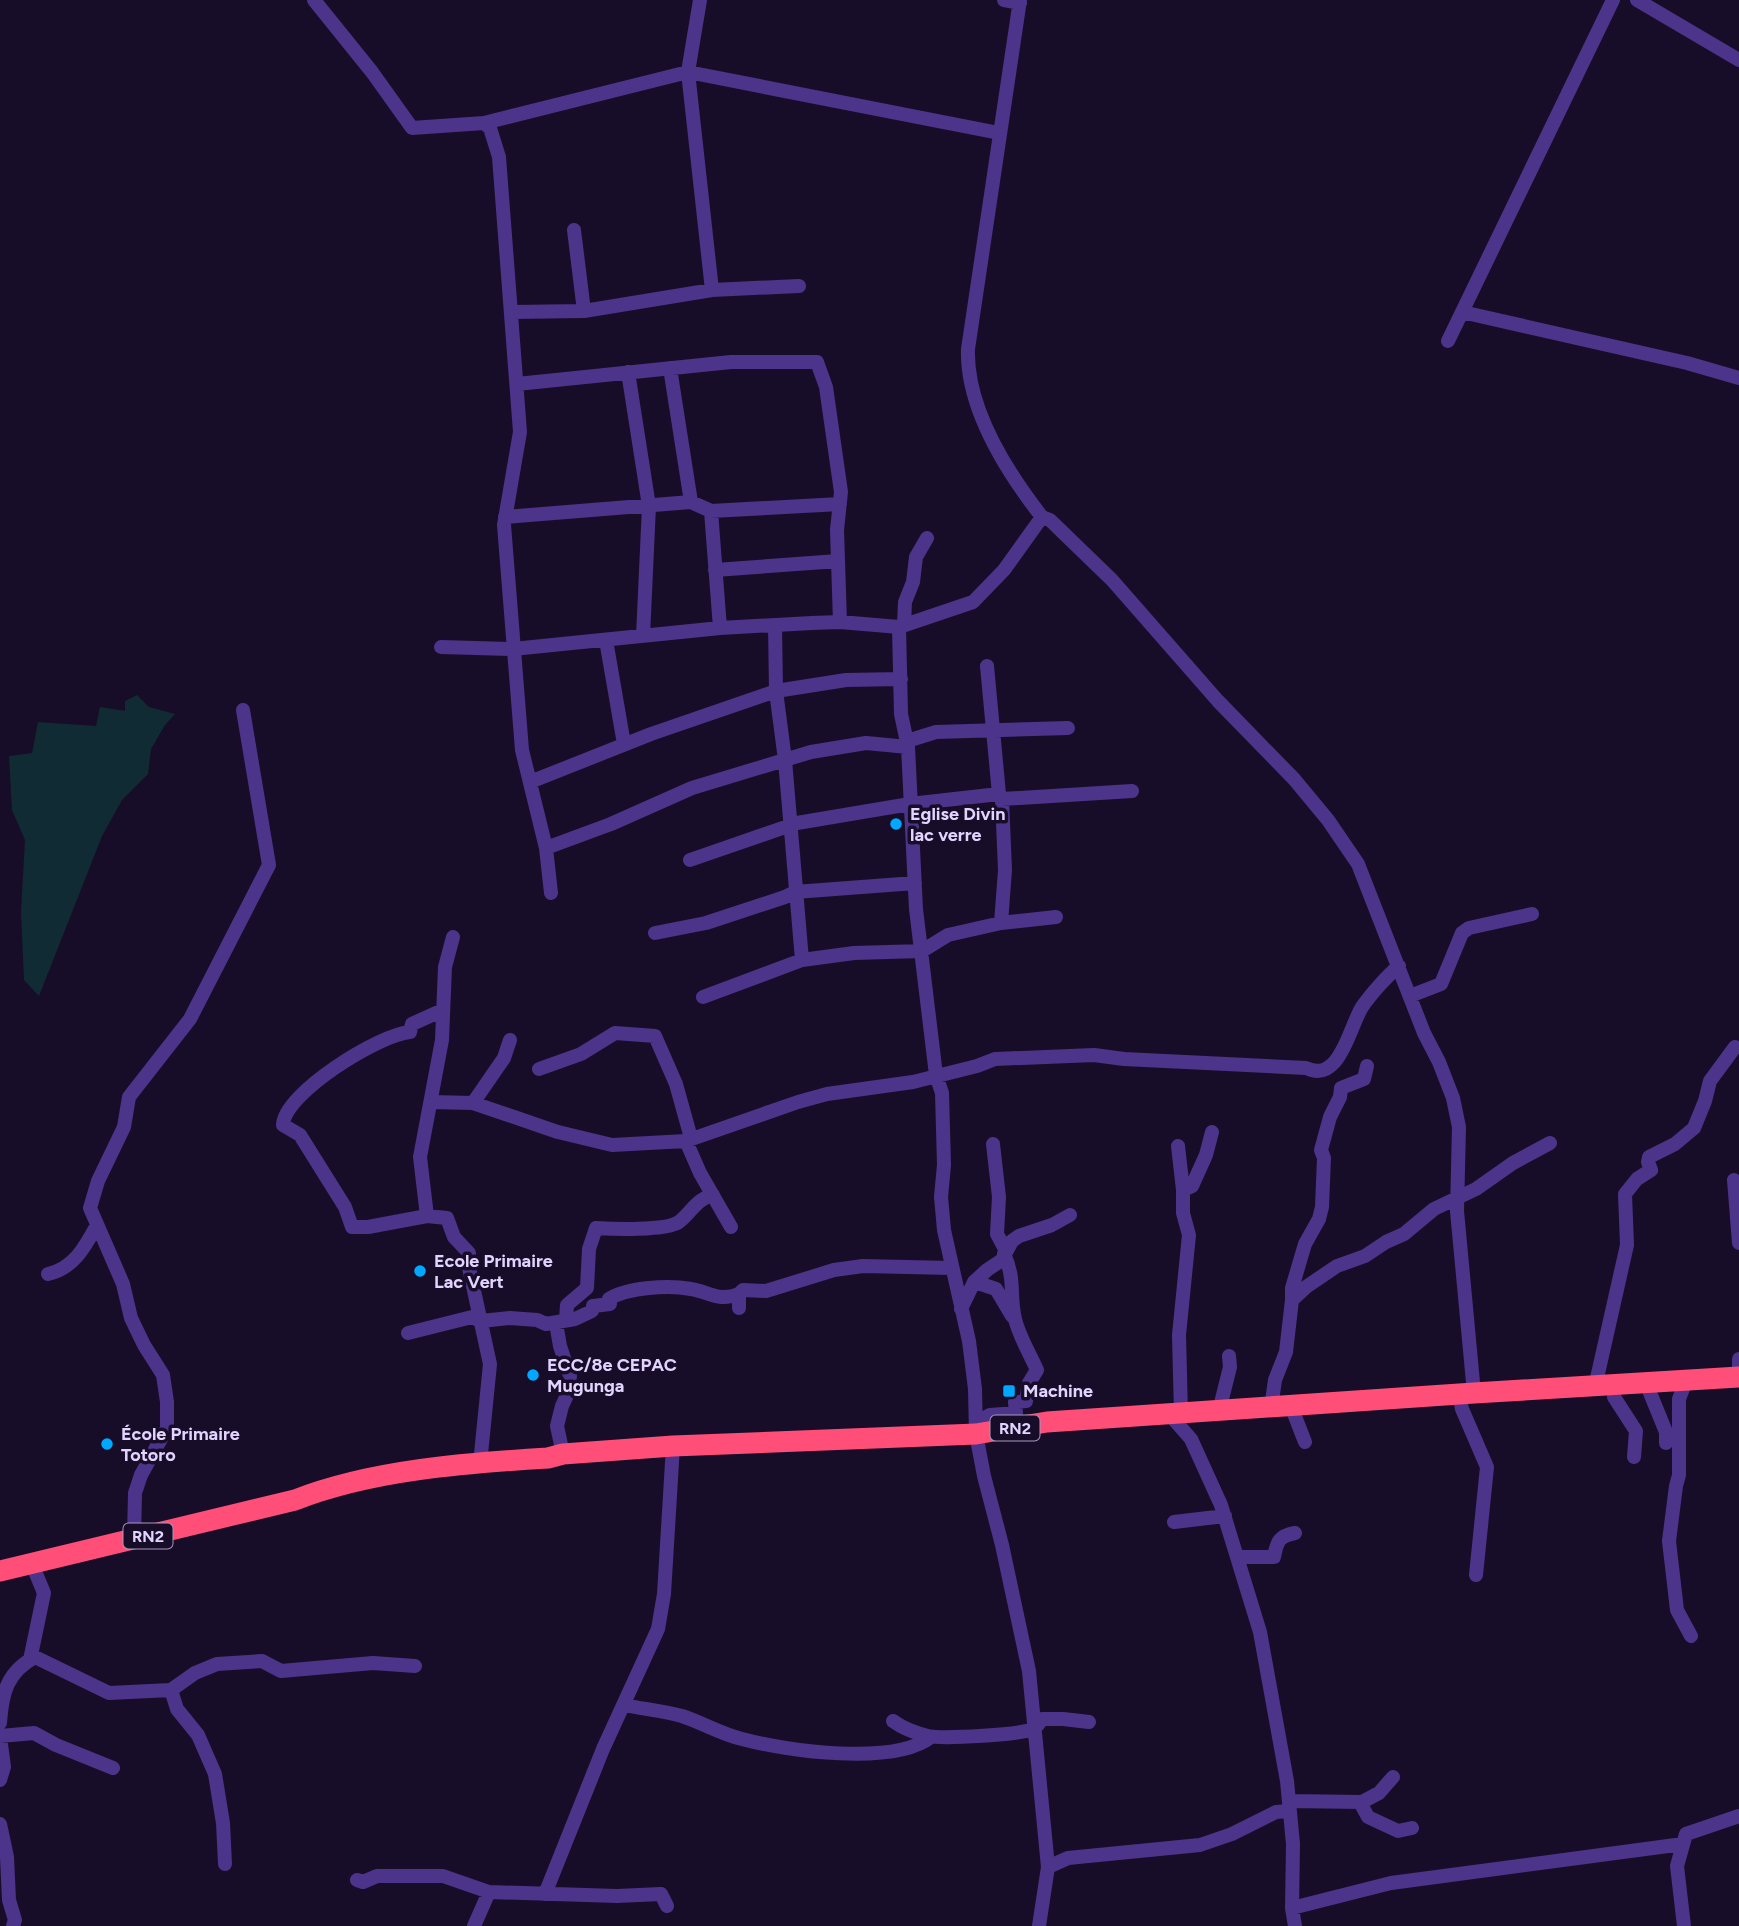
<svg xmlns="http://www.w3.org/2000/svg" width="1739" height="1926" viewBox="0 0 1739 1926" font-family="Figtree,sans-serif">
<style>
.green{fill:#102b33}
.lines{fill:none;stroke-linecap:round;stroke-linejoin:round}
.minor{stroke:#4c348b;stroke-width:14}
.highway{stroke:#ff4f79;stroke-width:21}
.poi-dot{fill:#00a8ff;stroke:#180d28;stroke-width:2.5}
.labels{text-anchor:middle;stroke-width:7;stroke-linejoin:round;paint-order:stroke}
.shield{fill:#180d28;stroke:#a698be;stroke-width:2}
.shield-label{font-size:16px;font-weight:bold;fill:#e3d4ff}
.poi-label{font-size:18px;font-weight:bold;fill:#e3d4ff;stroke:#180d28;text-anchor:start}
</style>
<rect width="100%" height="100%" fill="#180d28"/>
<path class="green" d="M137,695L149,707L175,714L165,725L151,749L148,774L122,800L102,836L39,996L24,980L21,912L25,840L12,810L9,756L32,753L38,722L96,726L100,707L125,711V701Z"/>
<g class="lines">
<path class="minor" d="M314,0L372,72L412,128L484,123L490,128L499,157L520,432L504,525L522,750L546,848L551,893
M700,0L688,72L712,290
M1004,0L1020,3
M1020,0L968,349C966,409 1007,472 1042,517L1050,520L1112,580L1218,701L1294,779L1328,820L1358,864L1424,1033L1439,1062L1453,1098L1459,1127L1457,1211L1474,1393
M1637,0L1739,60
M484,123L688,72L999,133
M574,230L584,311
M512,312L584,311L712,290L799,286
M1462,312L1687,363L1739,378
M1448,341L1613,0
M670,368L691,502L711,511L720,628
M628,372L649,506L643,636
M517,384L731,362H817L826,387L841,492L837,530L840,622
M711,511L840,504
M505,517L691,502
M715,570L838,561
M775,625L776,691L785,760L802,960
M904,625L905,602L913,582L916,557L927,538
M606,640L624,744
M441,647L513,649L720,628L812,623L840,622L899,627
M987,666L999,794
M907,741L936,732L1068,728
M530,782L651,734L776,691L846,680L901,679
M1002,799L1132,791
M546,848L611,824L692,788L811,752L866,743L908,747
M690,860L797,823L910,804L999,794L1002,799L1005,870L1001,923
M655,933L706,923L785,897L795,892L915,883
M453,937L445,967L442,1040L420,1157L427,1216L447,1218L454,1237L469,1253L468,1263L490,1364L480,1464
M1410,996L1441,984L1462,933L1469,928L1532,914
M703,997L802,960L854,953L922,951L948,935L1001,923L1056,917
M539,1069L581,1054L615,1033L655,1036L676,1084L691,1138
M431,1102L473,1103L558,1132L612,1145L686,1141L798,1102L827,1094L913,1082L977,1066L995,1059L1094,1055L1124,1059L1306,1068C1340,1084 1349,1028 1362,1007C1371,994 1387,976 1399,966
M473,1103L504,1058L510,1040
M686,1141L700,1173L731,1227
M993,1144L999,1197L997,1234L1006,1251
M1178,1146L1183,1190V1213L1189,1235L1179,1335L1181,1414
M1734,1180L1739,1243
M1183,1190L1192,1186L1206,1155L1212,1132
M427,1216L368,1227H352L345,1207L300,1135L283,1125C284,1093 380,1034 410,1032L412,1024L443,1010
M48,1274C74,1268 85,1247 97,1225
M975,1282L996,1289L1012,1316
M1292,1300L1306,1287L1337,1266L1365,1256L1386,1242L1404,1234L1434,1209L1476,1189L1513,1163L1550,1143
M739,1308V1294L743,1290L766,1291L834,1270L863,1266L951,1268
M961,1309L974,1282L987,1270L1002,1260L1012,1241L1019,1236L1052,1225L1070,1215
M566,1320L567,1305L587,1288L589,1249L596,1228C612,1229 666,1231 679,1222C691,1213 696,1199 713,1195
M556,1323L560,1346L570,1376L568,1393L562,1406L557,1426L563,1454
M408,1333L472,1317L481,1321L510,1318L537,1320L546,1324L575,1319L592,1311L593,1306L610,1304L609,1299C628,1287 669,1285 691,1289C710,1292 718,1302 739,1294
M1739,1359V1374
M1686,1381L1679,1399V1475L1676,1486L1669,1541L1677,1610L1691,1636
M1646,1383L1666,1432V1443
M1615,1386L1614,1397L1636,1431L1634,1457
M1595,1387L1627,1245L1625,1194L1637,1179L1651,1170L1648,1162L1649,1157L1675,1144L1694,1128L1705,1101L1710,1081L1735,1047
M1459,1394L1462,1409L1487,1467L1476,1575
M1291,1406L1305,1442
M1271,1408L1275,1380L1286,1352L1292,1300V1288L1305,1244L1319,1219L1322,1207L1324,1158L1321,1150L1330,1117L1340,1097L1341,1088L1364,1079L1367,1066
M1219,1411L1230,1367L1229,1356
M1169,1414L1191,1439L1221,1505L1260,1632L1287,1781L1293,1844L1292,1908L1295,1926
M977,1422L990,1415L1016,1413L1015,1402L1026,1401L1029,1383L1037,1370C1030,1354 1019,1336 1015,1319C1009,1294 1016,1280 1004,1254
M1174,1522L1225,1516
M134,1539L135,1493L141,1475L167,1428V1402L163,1375L144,1345L131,1318L123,1284L90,1208L98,1181L124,1127L129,1097L190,1019L269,865L243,710
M1237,1557H1274C1277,1541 1279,1536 1295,1533
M30,1660L44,1593L32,1564
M171,1690L177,1709L198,1735L215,1774L223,1823L225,1864
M624,1705C643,1709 664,1711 682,1716C703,1723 721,1734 742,1739C787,1751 894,1766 931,1737
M893,1721C904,1729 915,1733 928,1736C943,1739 1024,1735 1035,1728C1038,1725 1040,1722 1042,1719H1063L1089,1722
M0,1723C2,1693 7,1672 35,1657L109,1693L171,1690L195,1673L217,1664L262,1661L281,1671L373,1663L415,1666
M0,1736L34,1733L56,1745L113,1768
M0,1737L4,1767L0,1780
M1289,1801L1362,1802L1379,1793L1393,1777
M1362,1802V1806L1368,1817L1398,1831L1412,1828
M0,1824L7,1857L9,1900L15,1920L13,1926
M1048,1867L1068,1858L1200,1845L1232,1834L1276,1812L1289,1811
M357,1880L363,1882L377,1876H443L489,1892
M545,1894L603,1749L658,1629L664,1594L673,1446
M1292,1908L1391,1883L1683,1844
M474,1926L489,1892L617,1896L661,1894L667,1906
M1039,1926L1048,1867L1029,1671L1002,1545L984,1476L976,1434L975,1389L969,1341L944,1230L941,1197L944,1165L942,1093L936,1075L916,909L908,747L901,714L899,627L973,602L1004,570L1042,517
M1684,1926L1677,1866L1686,1834L1739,1816"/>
<path class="highway" d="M0,1571L295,1500C371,1470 466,1463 548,1458L563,1454L673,1446L976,1434L1047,1422L1474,1393L1739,1377"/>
</g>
<g class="poi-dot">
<circle cx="896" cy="824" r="7"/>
<circle cx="420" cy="1271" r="7"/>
<circle cx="533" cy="1375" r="7"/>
<rect x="1002" y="1384" width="14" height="14" rx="3.5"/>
<circle cx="107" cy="1444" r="7"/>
</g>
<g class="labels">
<g class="shield">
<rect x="990.5" y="1415.5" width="49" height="25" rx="5"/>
<rect x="123.5" y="1523.5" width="49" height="25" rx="5"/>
</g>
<g class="shield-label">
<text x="1015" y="1434">RN2</text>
<text x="148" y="1542">RN2</text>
</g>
<g class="poi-label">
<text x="910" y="820">Eglise Divin<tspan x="910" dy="21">lac verre</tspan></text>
<text x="434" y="1267">Ecole Primaire<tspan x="434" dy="21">Lac Vert</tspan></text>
<text x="547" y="1371">ECC/8e CEPAC<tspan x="547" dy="21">Mugunga</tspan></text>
<text x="1023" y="1397">Machine</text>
<text x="121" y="1440">École Primaire<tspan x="121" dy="21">Totoro</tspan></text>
</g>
</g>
</svg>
